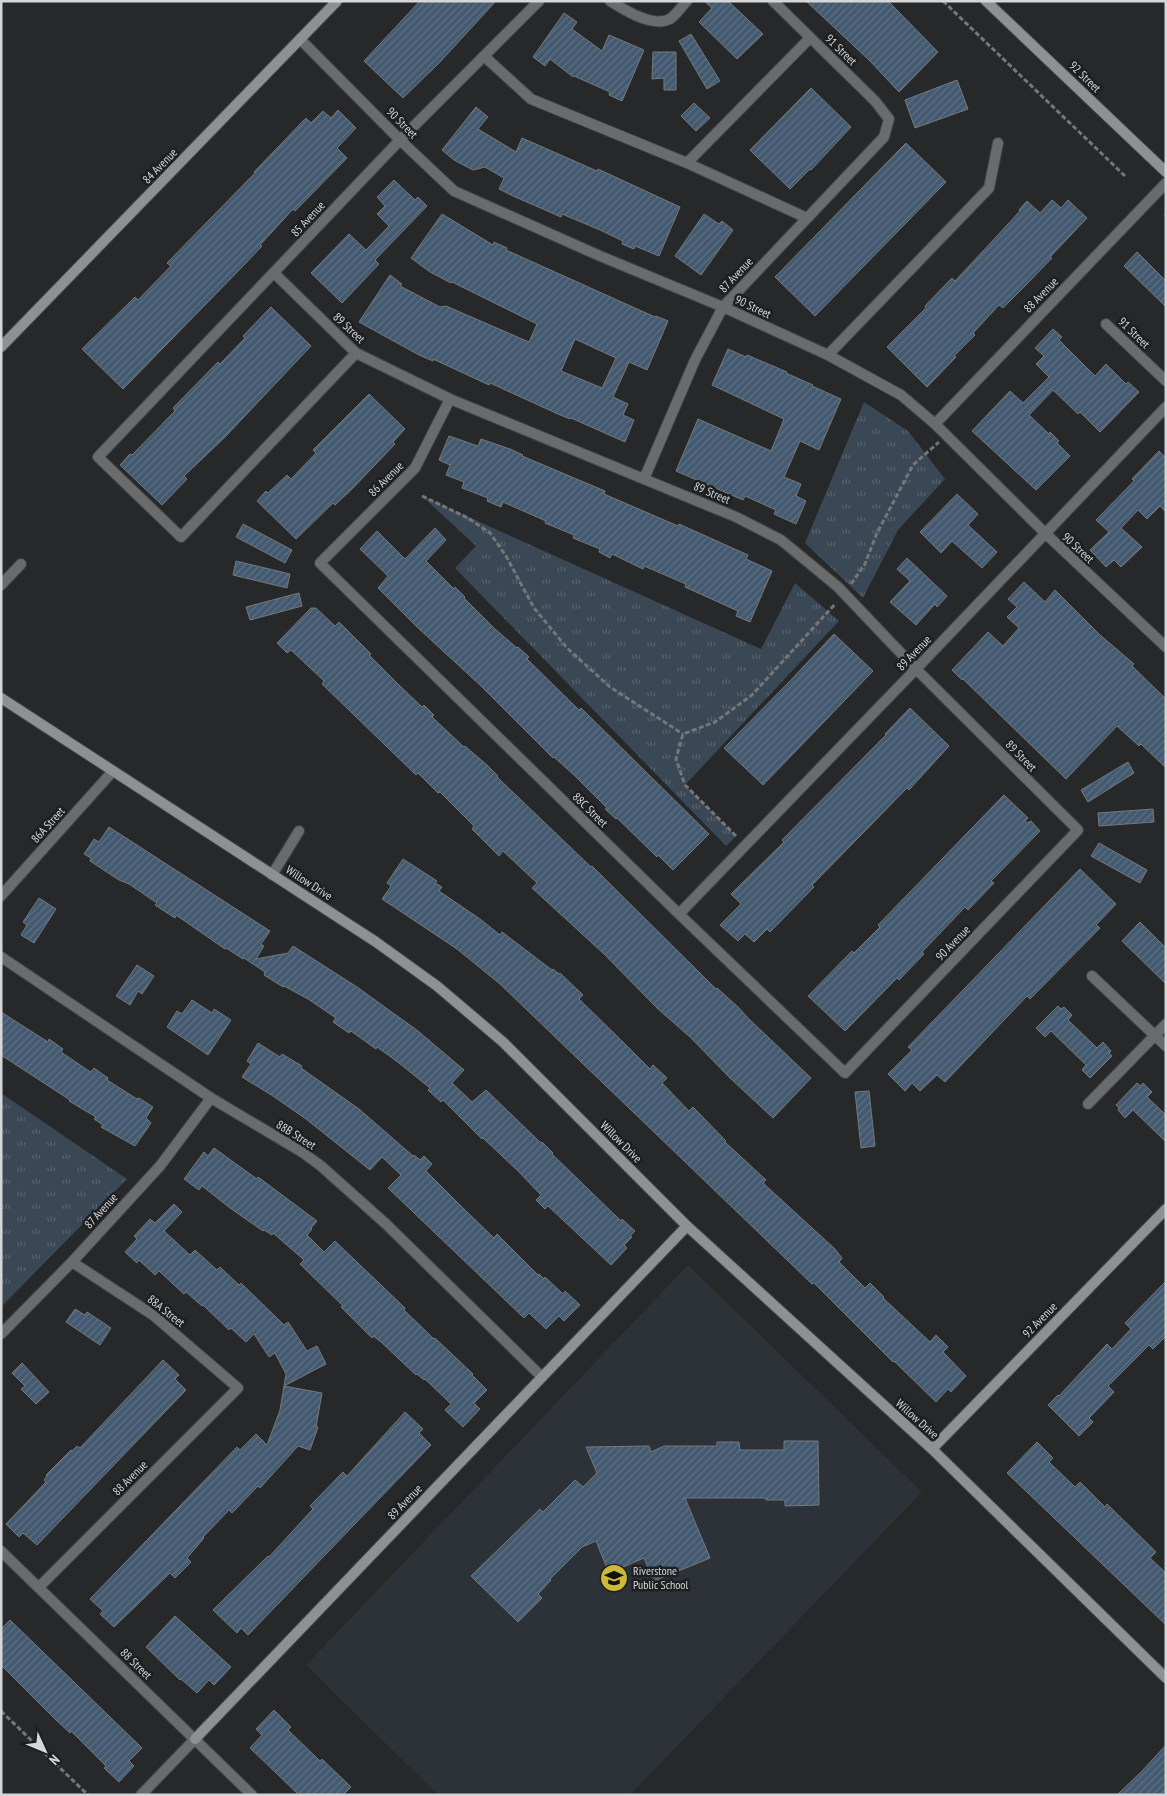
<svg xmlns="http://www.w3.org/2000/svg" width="1167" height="1796" viewBox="0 0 1167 1796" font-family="'PT Sans Narrow',sans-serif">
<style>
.built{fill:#2c3238}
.grass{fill:url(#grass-tufts)}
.building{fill:url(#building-hatch);stroke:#76797b;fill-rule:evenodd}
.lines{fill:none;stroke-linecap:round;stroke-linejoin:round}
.lane-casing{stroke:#424446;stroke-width:12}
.street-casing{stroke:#424446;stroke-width:12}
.secondary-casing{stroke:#424446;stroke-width:12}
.path{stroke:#747677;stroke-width:3;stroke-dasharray:5 2.5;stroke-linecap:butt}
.lane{stroke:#6a6b6c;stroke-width:10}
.street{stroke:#6a6b6c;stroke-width:10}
.secondary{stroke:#8f9092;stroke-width:10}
.labels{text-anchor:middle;stroke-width:5;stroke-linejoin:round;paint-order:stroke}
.street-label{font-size:12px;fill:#d5d6d7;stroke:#1d1f20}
.poi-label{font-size:12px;fill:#d5d6d7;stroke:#1d1f20;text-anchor:start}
</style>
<defs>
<pattern id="grass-tufts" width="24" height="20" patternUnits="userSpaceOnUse" patternTransform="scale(1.25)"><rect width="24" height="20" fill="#3a4755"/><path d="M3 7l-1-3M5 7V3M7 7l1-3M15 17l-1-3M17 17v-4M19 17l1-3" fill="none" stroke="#56616d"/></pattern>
<pattern id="building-hatch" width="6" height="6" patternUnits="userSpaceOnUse" patternTransform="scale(1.25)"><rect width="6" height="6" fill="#43596f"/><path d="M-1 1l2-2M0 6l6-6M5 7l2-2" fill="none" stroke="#5d7083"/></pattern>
</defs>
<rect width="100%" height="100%" fill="#26282a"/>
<path class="built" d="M688,1265L922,1492L630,1795H438L306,1665Z"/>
<path class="grass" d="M864,402L908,431L945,479L898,530L863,598L805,543Z
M422,496L761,649L795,583L839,621L685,785L736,836L726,846L455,568L476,546Z
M1,1093L127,1179L1,1307Z"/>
<path class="building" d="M420,1H496L440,62L403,98L364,61Z
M704,1H728L763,34L737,59L699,22L712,8Z
M806,1H888L938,52L899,92L870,61Z
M564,13L577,22L572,29L602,51L609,35L644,50L622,101L609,95L610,92L574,76L573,77L550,59L545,66L533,57Z
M691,34L720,81L707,89L679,41Z
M653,52H676V90H664V78L652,79Z
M957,80L968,109L915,128L905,100Z
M811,88L851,127L811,170L810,169L790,189L750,150Z
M694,103L710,118L696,131L681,116Z
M476,107L488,117L478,129L516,152L522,138L597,171L598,169L680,207L659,256L635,246L634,249L622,244L623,241L600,230L562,214L561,217L513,196L499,189L504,178L485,167L473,170L454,160L442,150Z
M338,110L356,128L337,148L347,158L295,211L293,209L260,245L262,246L245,264L123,389L82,349L135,297L138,300L171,266L167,263L255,173L254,172L306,118L311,123L323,111L331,118Z
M906,143L946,182L815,316L775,277Z
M394,180L415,200L418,197L427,206L375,260L379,264L342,303L311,273L349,234L366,250L389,226L377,214L385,206L377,197Z
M1052,200L1061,208L1068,200L1087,218L1050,257L1052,258L1023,288L1003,308L999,305L973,333L975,335L954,356L956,357L927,387L887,347L926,308L925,306L952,278L955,281L984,250L1020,211L1019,210L1027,201L1040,213Z
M442,214L493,245L494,242L507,248L506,250L655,317L656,316L668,321L647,370L629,362L613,397L628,404L623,415L634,420L625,442L571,418L570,419L558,414L490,383L489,385L433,359V361L419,355L359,322L390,275L402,284L400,286L440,307L446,306L529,342L537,324L452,282L451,283L430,272L411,258ZM575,339L616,358L602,388L561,371Z
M704,214L719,224L722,221L733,230L701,275L675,256Z
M1137,252L1166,281V307L1124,266Z
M271,307L311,346L225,437L184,476L187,479L162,505L120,465L130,454L132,455L175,411L173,408L218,362L220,364L245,338L243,336Z
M1053,329L1062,337L1059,340L1095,376L1106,364L1126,384L1128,382L1139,392L1100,432L1080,412L1078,414L1053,390L1029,415L1049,434L1050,432L1059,441L1057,443L1070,456L1036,490L972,431L1010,391L1023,403L1049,377L1036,364L1044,356L1035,348Z
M728,349L746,357L747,355L787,372L786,373L813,385L812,386L841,399L819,450L800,441L784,477L801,484L796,496L806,501L796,524L774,514L776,510L745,496L743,500L676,471L698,419L771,451L784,419L712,385Z
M369,394L405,429L393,442L395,444L353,488L335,505L333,503L296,539L257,501L266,491L268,493L287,475L291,479L316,453L313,450Z
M449,436L478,446L481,439L510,449L523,455L522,456L605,491L604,494L678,526L679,524L748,555L746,559L772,571L750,622L736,616L738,611L685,587L686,584L644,566L643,569L612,554L610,558L599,552L600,549L573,538L574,535L545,523L546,521L503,502L501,507L487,501L488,498L462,488L464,482L446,475L450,465L439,460Z
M1159,451L1166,458V512L1160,506L1147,519L1138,510L1121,528L1142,547L1121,567L1114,560L1106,567L1090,550L1109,532L1096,520L1134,481L1132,479Z
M957,494L978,514L968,525L997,552L982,568L952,541L941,553L920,532Z
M243,524L292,550L285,563L236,537Z
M435,528L446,540L426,561L454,589L455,587L465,597L464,598L495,629L517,648L518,647L529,657L527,659L579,710L581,708L709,834L673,870L658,855L657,857L617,818L616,819L605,809L607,808L574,775L554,757L553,758L481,686L417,627L378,588L388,576L360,549L377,531L405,559Z
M907,558L947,596L937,607L935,604L916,625L890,602L910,581L897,569Z
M236,561L290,574L287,588L233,575Z
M1024,582L1045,602L1055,590L1100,635L1134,664L1132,666L1166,699V768L1141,744L1139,746L1117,726L1066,779L963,679L962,680L952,670L988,632L1003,646L1019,628L1007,617L1017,607L1008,599Z
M299,593L302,606L250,620L246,607Z
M311,608H316L335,626L339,622L371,654L369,655L400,686L422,707L424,705L434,715L432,717L464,747L465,746L488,766L498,776L497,777L591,867L592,866L716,989L717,988L739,1008L749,1019L811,1078L773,1118L730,1078L690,1037L658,1009L604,954L532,888L537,883L503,851L499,856L472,829L474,826L440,792L438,793L418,773L416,775L352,713L322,684L324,681L291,650L287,653L277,643Z
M834,634L873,671L763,785L724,748L790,681Z
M910,708L949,746L909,790L907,788L812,885L814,887L770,932L767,929L754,942L745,934L738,941L720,925L741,904L731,894L784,842L782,840L886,735L885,734Z
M1128,762L1134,773L1088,802L1081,790Z
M1004,795L1028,818L1025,821L1027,823L1031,821L1040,831L991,881L994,883L968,910L965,907L922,952L924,954L899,980L897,978L845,1031L808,996L852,951L854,953L880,927L878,925Z
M1153,809L1154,822L1099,826L1098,813Z
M109,827L270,931L261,944L264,946L256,959L288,953L293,946L357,987L418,1031L464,1070L452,1083L472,1102L486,1090L541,1143L542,1142L553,1153L552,1154L621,1221L622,1219L635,1231L630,1236L632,1237L624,1245L627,1248L611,1265L548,1206L545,1209L536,1200L541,1195L518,1171L483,1138L482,1139L443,1100L441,1102L428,1090L430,1088L399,1063L377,1047L376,1049L351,1031L349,1033L333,1022L336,1018L308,999L284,986L283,987L264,975L265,972L244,958L243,959L226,948L225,949L176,915L175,918L155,905L157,903L129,884L119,880L90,861L91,858L84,854L94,839L99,842Z
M1099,843L1147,870L1140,883L1091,856Z
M403,859L437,881L435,883L442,887L439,891L480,919L500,935L502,932L552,970L553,969L559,974L560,973L583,995L579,999L625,1044L650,1069L653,1065L667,1078L662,1083L689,1111L693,1107L726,1141L725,1142L766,1180L763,1183L835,1249L842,1258L839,1262L865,1288L870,1283L884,1297L883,1298L930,1342L936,1335L948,1347L943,1352L966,1376L951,1392L948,1389L936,1402L894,1361L893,1362L814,1283L812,1284L500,984L457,949L382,899L391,886L387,883Z
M1080,869L1116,904L1096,925L1100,928L1030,999L1027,996L945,1082L937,1075L920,1091L912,1083L905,1091L888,1074L912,1050L908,1047Z
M39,898L56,909L34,943L21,935L27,925L23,922Z
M1140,922L1166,948V984L1122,941Z
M137,965L154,976L142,994L138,991L130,1005L116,996Z
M192,1000L212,1013L214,1009L231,1020L208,1055L167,1027L177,1011L182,1014Z
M1058,1006L1061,1009L1064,1007L1072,1015L1068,1020L1097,1048L1103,1042L1111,1051L1109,1053L1112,1056L1090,1078L1082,1070L1086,1065L1051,1031L1045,1037L1036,1028Z
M1,1012L48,1042L49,1039L63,1049L61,1052L89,1071L91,1072L94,1068L108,1078L107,1080L137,1099L139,1098L153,1107L146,1118L151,1123L135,1146L101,1127L103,1125L94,1119L96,1117L69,1101L70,1100L1,1055Z
M258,1043L280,1057L282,1054L302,1066L301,1068L359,1109L413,1156L414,1155L420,1160L424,1156L432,1164L426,1171L464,1209L494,1238L497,1234L538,1275L539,1274L544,1279L545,1277L563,1294L565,1291L580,1305L564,1321L559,1316L546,1329L529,1313L524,1318L388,1188L401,1175L382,1157L370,1170L306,1119L273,1096L242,1077L251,1064L247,1061Z
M1137,1083L1141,1086L1143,1083L1152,1092L1147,1097L1166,1115V1142L1133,1110L1125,1118L1118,1110L1119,1108L1116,1105Z
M869,1091L875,1146L861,1148L855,1092Z
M214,1148L257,1179L258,1177L317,1221L311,1228L312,1229L307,1235L324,1252L335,1241L405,1308L404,1310L434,1339L435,1338L473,1374L472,1375L487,1390L474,1403L480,1409L463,1427L445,1410L451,1404L425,1379L424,1380L417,1374L416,1375L381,1342L373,1336L372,1338L341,1307L343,1306L300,1264L304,1260L273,1233L272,1235L264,1230L263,1231L230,1208L202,1186L199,1190L184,1179L204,1152L208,1156Z
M174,1204L182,1212L164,1231L190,1255L195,1250L217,1270L220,1267L239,1285L241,1283L284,1325L288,1322L307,1351L317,1346L326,1364L284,1386L322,1393L316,1427H318L310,1450L298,1446L260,1488L258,1486L232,1513L229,1510L203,1537L204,1538L187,1558L191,1562L175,1578L170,1573L114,1627L100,1614L103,1611L90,1599L237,1447L240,1450L256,1434L267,1445L280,1410L286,1374L275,1353L269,1357L254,1334L246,1342L231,1328L229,1330L203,1305L202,1306L186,1292L184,1294L159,1271L155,1275L139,1260L137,1263L125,1252L137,1239L134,1236L150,1219L155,1223Z
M1166,1281V1336L1153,1349L1149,1345L1108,1386L1114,1392L1089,1418L1093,1422L1079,1436L1048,1405L1058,1395L1059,1396L1107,1344L1112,1349L1131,1329L1125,1323Z
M75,1309L85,1315L87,1312L111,1328L100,1345L66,1322Z
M163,1360L179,1375L175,1379L186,1390L37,1545L23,1533L19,1537L6,1524L46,1482L44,1480L47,1476L46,1475L71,1450L72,1451L77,1446L80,1448Z
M22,1363L49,1392L36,1404L21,1389L25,1386L12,1373Z
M405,1412L423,1429L419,1433L431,1445L248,1635L241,1628L237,1633L213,1610L268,1556L269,1557L313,1509L310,1506L343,1472L347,1476Z
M784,1441H818L819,1505L785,1506V1500H766V1498H685L710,1558L654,1581L644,1558L609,1573L596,1541L582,1547L550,1579L551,1580L538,1594L542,1598L518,1622L471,1576L540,1509L543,1512L575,1480L583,1487L597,1473L586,1447L649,1446L651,1452L664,1446H717V1442H739L740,1450H784Z
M1037,1442L1053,1458L1049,1462L1075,1487L1080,1482L1105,1507L1107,1504L1156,1552L1150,1558L1166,1573V1625L1007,1473Z
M175,1616L231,1667L214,1685L209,1680L197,1693L181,1679L180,1680L146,1647Z
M10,1620L142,1748L129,1761L134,1766L119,1782L104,1768L106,1766L71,1731L70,1733L55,1719L1,1665V1629Z
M274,1710L291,1727L288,1730L320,1761L322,1759L351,1787L343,1795H299L250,1748L262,1735L256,1729Z
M1166,1745V1795H1117L1141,1772Z"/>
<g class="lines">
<g class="lane-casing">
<path id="lane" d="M484,56L531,99L687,163L807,218
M687,163L810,38
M1,585L21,564
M272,875L299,831"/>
</g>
<g class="street-casing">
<path id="street" d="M610,1C625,10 652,28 670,19C676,15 682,6 687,1
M300,39L400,140L454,191L600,256L723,307L828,355L901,395L935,424L1046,534L1166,647
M274,273L356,353L450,399L736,517L781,540L838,587L916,669L1078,830L845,1073L679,914L320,563L415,468L450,399
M1106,324L1166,381
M356,353L181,537L98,457L400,140L539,1
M828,355L989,188L998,143
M935,424L1166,183
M644,479L695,360L723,307L884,137L889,119L875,101L773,1
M1,896L113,771
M679,914L916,669L1166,407
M1,957L211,1098L302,1152L321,1166L386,1224L542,1377
M1092,976L1166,1046
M1088,1104L1166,1024
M1,1334L72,1262L160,1166L211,1098
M1,1551L252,1795
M39,1587L238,1388L153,1315L72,1262
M141,1795L195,1739"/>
</g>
<g class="secondary-casing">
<path id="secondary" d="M986,1L1166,172
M1,347L337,1
M1,698L376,942L437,986L503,1042L687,1226L932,1449L1166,1678
M932,1449L1166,1209
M195,1739L687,1226"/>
</g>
<path class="path" d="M943,1L1126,177
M1165,214L1166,215
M422,496L468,518L490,533L506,556L534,608L567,648L610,687L683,734
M851,584L865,564L877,533L913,465L939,442
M736,836L685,785L676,759L683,734L715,722L752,695L836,603
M1,1711L88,1795"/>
<use href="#lane" class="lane"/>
<use href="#street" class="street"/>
<use href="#secondary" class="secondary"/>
</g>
<defs>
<g id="school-disc" transform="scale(1.4375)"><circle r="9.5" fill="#cdb938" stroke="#1d1f20"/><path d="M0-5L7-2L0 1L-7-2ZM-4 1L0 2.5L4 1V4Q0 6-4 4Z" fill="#111"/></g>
</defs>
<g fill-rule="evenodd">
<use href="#school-disc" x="614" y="1578"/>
</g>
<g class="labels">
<g class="street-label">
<text transform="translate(841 50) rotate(44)" y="4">91 Street</text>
<text transform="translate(1085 77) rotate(44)" y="4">92 Street</text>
<text transform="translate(402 123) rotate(45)" y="4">90 Street</text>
<text transform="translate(160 166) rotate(-46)" y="4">84 Avenue</text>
<text transform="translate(308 219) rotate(-47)" y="4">85 Avenue</text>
<text transform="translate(736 275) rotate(-47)" y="4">87 Avenue</text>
<text transform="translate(1041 295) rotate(-46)" y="4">88 Avenue</text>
<text transform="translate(753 307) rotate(25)" y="4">90 Street</text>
<text transform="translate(349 328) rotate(43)" y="4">89 Street</text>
<text transform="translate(1134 333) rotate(44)" y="4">91 Street</text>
<text transform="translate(386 479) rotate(-45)" y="4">86 Avenue</text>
<text transform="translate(712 493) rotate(23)" y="4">89 Street</text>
<text transform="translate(1078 548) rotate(43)" y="4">90 Street</text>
<text transform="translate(914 653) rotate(-46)" y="4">89 Avenue</text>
<text transform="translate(1021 756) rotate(45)" y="4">89 Street</text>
<text transform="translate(590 810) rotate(44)" y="4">88C Street</text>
<text transform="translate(48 825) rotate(-48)" y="4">86A Street</text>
<text transform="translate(309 883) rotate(33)" y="4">Willow Drive</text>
<text transform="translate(953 943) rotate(-46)" y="4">90 Avenue</text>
<text transform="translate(296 1135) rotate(32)" y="4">88B Street</text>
<text transform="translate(621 1142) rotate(45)" y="4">Willow Drive</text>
<text transform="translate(101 1211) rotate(-48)" y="4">87 Avenue</text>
<text transform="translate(166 1311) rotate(38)" y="4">88A Street</text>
<text transform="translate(1040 1320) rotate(-46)" y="4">92 Avenue</text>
<text transform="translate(917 1419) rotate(42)" y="4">Willow Drive</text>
<text transform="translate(130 1478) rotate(-45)" y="4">88 Avenue</text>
<text transform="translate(405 1502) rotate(-46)" y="4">89 Avenue</text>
<text transform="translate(136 1664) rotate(44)" y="4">88 Street</text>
</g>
<g class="poi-label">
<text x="633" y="1575">Riverstone<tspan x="633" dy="14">Public School</tspan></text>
</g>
</g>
<rect width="1167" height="1796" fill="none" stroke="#d5d6d7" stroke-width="5"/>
<g transform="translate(45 1751) rotate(134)" stroke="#1d1f20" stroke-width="4" paint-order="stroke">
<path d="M0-4L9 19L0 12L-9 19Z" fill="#d5d6d7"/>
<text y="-8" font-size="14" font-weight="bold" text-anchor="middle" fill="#d5d6d7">N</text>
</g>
</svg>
